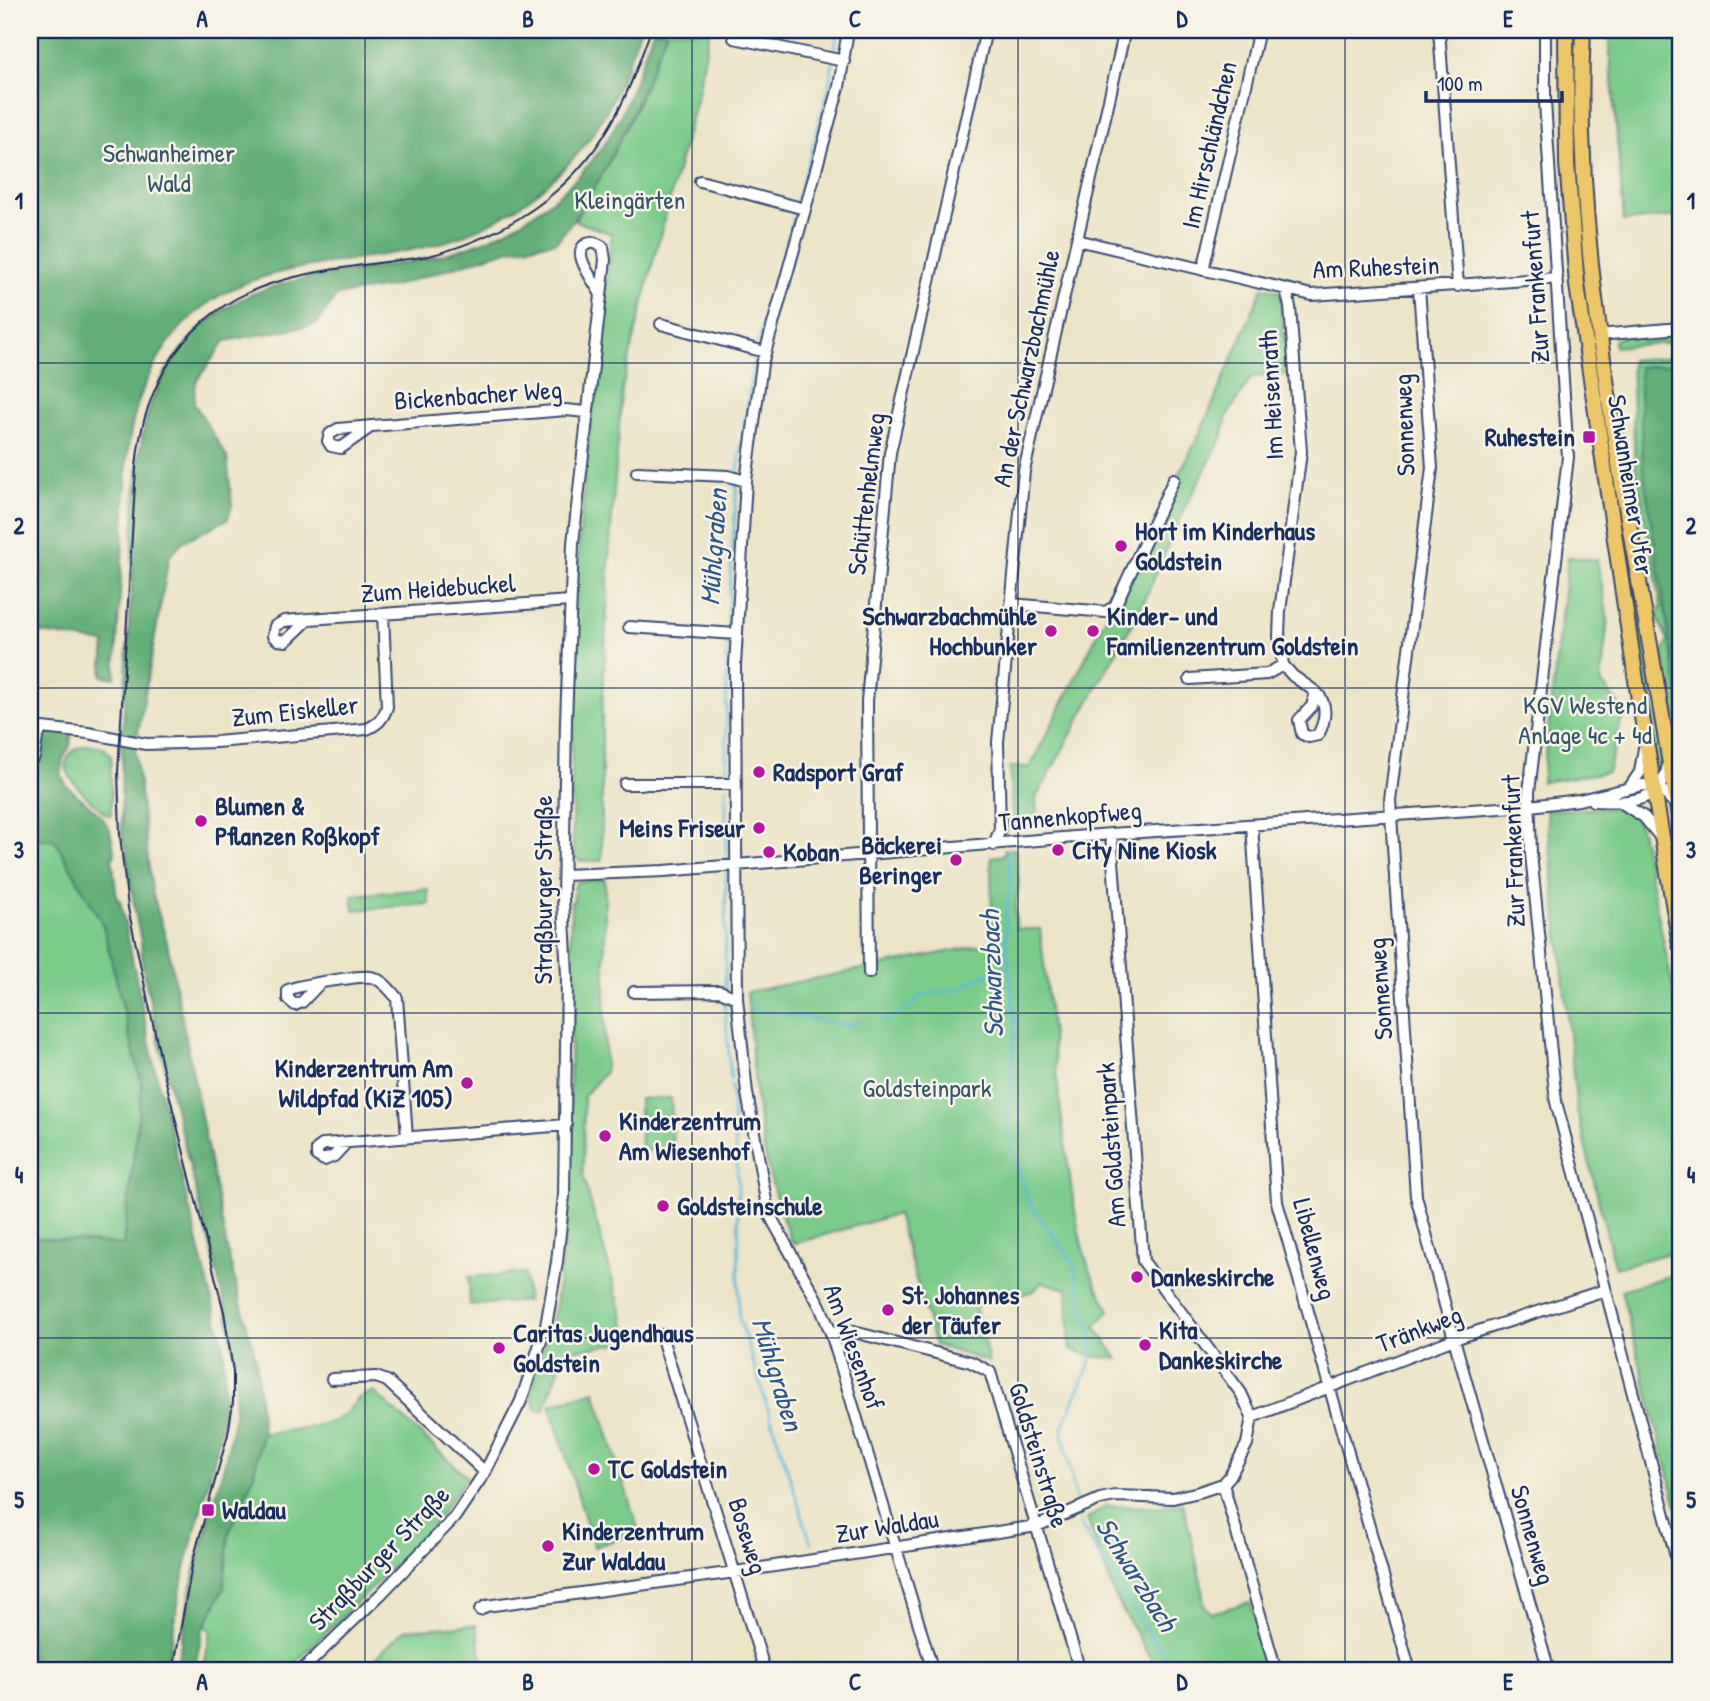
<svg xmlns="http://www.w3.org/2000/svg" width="1710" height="1701" viewBox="0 0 1710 1701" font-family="'Patrick Hand',sans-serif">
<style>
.green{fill:#7bcb8b;stroke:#4b7d74;stroke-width:2}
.forest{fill:#64af77;stroke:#406f6a;stroke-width:2}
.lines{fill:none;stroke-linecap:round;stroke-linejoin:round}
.stream{stroke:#5db9db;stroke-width:2.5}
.minor-casing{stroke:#3a4a6e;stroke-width:14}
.major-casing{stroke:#3a4a6e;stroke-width:18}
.minor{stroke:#fff;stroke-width:10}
.major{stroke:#ecc669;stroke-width:14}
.tram{stroke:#1b2f5e;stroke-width:2}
.grid{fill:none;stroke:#1b2f5e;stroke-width:2;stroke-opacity:0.55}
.poi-dot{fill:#b5179e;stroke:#f7f3e8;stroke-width:2.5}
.labels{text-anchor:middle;stroke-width:5;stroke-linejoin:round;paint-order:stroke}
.street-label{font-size:26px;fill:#1b2f5e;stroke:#f7f3e8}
.park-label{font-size:26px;fill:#335669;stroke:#f7f3e8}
.poi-label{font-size:26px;font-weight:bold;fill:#1b2f5e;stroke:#f7f3e8;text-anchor:start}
.water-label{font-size:28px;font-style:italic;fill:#2f5884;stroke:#f7f3e8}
.neatline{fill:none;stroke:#1b2f5e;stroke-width:2.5}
.grid-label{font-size:23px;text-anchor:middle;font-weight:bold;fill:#1b2f5e}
</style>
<rect width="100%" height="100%" fill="#f7f3e8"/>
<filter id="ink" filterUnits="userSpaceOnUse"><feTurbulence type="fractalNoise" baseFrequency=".0143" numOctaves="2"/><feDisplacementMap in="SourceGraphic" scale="14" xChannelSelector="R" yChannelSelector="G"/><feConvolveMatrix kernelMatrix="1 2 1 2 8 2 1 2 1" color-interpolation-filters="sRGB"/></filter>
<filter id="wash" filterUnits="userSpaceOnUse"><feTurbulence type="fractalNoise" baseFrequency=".00686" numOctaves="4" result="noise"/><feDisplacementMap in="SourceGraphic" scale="28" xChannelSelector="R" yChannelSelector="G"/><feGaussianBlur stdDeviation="1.57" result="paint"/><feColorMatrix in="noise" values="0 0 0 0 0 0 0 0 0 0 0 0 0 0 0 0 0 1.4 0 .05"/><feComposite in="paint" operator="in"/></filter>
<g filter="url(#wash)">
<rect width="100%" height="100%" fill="#ece4c7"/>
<path class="green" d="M667,30H710L698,92L650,274L622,389L610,542L602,711V861H579L573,854C572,783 570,712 573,642C579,505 596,370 612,234L575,221L631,119Z
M1608,30H1680V216L1624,221Z
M1263,287L1280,292L1288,374L1252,377L1227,416L1222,438L1182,513L1143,604L1036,798L1037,821L1012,824L1010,767H1030L1201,431Z
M1665,330L1680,334V342L1614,347V341L1624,335Z
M1592,354H1595L1664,763L1657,775Z
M1680,357V732L1663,654L1668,640L1657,617L1661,606L1635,464L1631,360Z
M1568,557L1597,560L1608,618L1601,682L1624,711L1608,772L1542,782Z
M86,745L103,747L111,756V815H107C90,800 38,760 86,745Z
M1616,808L1634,814L1641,830L1680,1023V1250L1615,1268L1577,1111L1546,810Z
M30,839L55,840L103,925L142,1086L123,1246L30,1237Z
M1015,849L1019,883L1015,911L1017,929H1040C1049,1005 1056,1081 1067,1157C1075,1211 1079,1263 1110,1310L1095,1326L1118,1359L1091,1356L1070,1349L1067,1289L1042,1282L1034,1291L975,1306L989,1362L935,1345L897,1214L793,1244C757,1163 754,1079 747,992L992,943L991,857L1004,855L1005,850Z
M605,879V1072L584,1096L583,1175L630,1342L566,1351L544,1410H537L530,1394L554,1313L567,1222L570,1157L571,902L574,901V889L577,882Z
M428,889L429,904L354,910L352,895Z
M671,1098L673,1150L641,1151L639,1099Z
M525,1273L527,1301L470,1305L469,1277Z
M1680,1273V1518L1621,1290Z
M595,1391L639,1532L594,1547L550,1405Z
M374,1392L467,1477L428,1532L287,1671H203L211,1630L205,1626L224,1588L229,1532L253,1478L262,1433C277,1433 328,1425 340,1418C355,1408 353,1396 374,1392Z
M1183,1503L1201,1581L1204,1604L1211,1613L1250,1602L1272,1671H1158L1116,1599L1087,1519L1106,1506L1157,1507Z
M476,1625L484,1671H362L404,1630Z"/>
<path class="forest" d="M30,30H640C624,73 610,116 579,152C544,193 496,227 444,242C324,276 203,246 143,389C125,432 126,480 124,525C121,576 118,627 115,678L102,676L105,643L30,631Z
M653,30H667C639,100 606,184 556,242L511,249L394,286L337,295L317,324L225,341L196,382L194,403L227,457L232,505L228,519L182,542L169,557L135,750L152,891L167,942L229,1258L256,1359L262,1433L253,1478L229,1532L224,1588L203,1629L194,1671H176L193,1577L225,1462L234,1419L236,1371L227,1313L165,1068L143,969L141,940L135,912L126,847L122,839C119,757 126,676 131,594C135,527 130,434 164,375C231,258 339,284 449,253C504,238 556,205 592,161C623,124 637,74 653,30Z
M1680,364V706L1643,470L1639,367Z
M30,721L72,727L70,746L63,758L61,773L66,785L102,817L110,830L115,856H112L117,899L120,900L155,1069L223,1344C231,1427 207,1482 187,1560C178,1597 173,1634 166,1671H30V1237L123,1245L142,1086L103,925L55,840L30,838Z"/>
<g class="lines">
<path class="stream" d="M834,54L838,30
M797,203L829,86L833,61
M757,345L796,210
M737,476L755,351
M727,630L737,483
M726,780L727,637
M726,787V861
M1008,849L1011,884L1006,911L1007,948L1015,1023L1008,1131L1028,1201L1073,1262L1093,1344L1091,1361L1062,1428L1077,1504
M725,990L726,867
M724,997L731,1080
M748,1008C767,1014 785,1014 804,1017C823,1020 841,1028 859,1023
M881,1019H889L909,1009L922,995L961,989L983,975L1009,967
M731,1086L738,1183L739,1318L811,1543
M1078,1511L1081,1526L1143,1625L1175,1671"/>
</g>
</g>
<g filter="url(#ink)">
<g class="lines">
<g class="minor-casing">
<path id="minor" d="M848,30L839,87L762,364L746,481L735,665L737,998L747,1093L768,1212L820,1306L831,1333L933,1671
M1439,30L1458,286
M1545,30V102L1568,457L1529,792L1531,854L1556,1102L1680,1572
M734,38L844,61
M700,181L805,209
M1077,240L1312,295L1557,278
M1203,270L1259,30
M1419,288L1432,468L1390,800L1416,1196L1454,1339L1549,1671
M661,324L765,352
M1598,335L1680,328
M372,426L341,448L331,446L328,441L330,434L338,429L372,426L566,410L586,412
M637,472L728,476L746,481
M1011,604L1106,612L1115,606L1174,479
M309,619L286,641L278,640L273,636L275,626L284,621L309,619L570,601
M629,627L737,634
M1283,665L1293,676L1316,692L1312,706L1299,720L1302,734L1309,737L1318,735C1326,720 1328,704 1316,692
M1190,679L1267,674L1283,665L1279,636L1280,611L1301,452L1290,307L1286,289
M34,757L37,738L42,728L88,733L146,744L216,742L367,729C378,724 383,719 387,707L383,614
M625,784H736
M1630,787L1640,772L1644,748
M1593,801C1625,802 1662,806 1668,764
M1622,803L1644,817L1662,839
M1252,825L1277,1202L1410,1671
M1111,834L1143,1261L1241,1393L1252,1417
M994,845L1000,829L998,742L1024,471L1125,30
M564,875L664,871L1111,834L1530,806L1579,800L1643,785L1659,787L1677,806
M869,973L867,701L890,453L986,30
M320,983L302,1002L295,1005L288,999V990C299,985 361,975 371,977C383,980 390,990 397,998L407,1137
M634,992L720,991L737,998
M346,1143L334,1156L324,1160L317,1156V1149L324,1144L566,1125
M831,1333L846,1330L971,1362L990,1372L1080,1671
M661,1335L765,1671
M332,1379L376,1377L387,1381L485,1472
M1252,1417L1454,1339L1605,1290
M1223,1484L1276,1671
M480,1610L486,1606L735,1572L1037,1526L1100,1499L1115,1496L1173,1498L1199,1492L1223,1484L1230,1476L1247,1444L1252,1417
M301,1671L380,1595L454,1518L485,1472L521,1401L546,1326L557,1262L564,1195L567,975L563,899L566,720L573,543L605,260L603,247C598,244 593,241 587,244C569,252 596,283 601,295"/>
</g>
<g class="major-casing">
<path id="major" d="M1566,30L1567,163L1577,285L1637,687L1680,945
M1583,30C1575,185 1598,336 1623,489C1642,600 1662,712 1680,823"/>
</g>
<use href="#minor" class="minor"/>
<use href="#major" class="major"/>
<path class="tram" d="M173,1671L193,1560L228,1434L233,1402V1371L224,1312L163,1070L128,908L120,835L118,772L136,467C143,384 187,311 270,284C318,268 379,264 429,256C505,236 571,194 611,124C628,95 639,62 651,30"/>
</g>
</g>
<path class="grid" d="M365,30V1671M692,30V1671M1018,30V1671M1345,30V1671M30,363H1680M30,688H1680M30,1013H1680M30,1338H1680"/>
<g class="poi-dot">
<rect x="1582" y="430" width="14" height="14" rx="3.5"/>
<circle cx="1121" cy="546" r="7"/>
<circle cx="1051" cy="631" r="7"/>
<circle cx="1093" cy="631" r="7"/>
<circle cx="759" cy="772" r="7"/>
<circle cx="201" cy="821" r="7"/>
<circle cx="759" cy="828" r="7"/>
<circle cx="1058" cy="850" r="7"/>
<circle cx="769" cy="852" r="7"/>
<circle cx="956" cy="860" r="7"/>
<circle cx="467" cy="1083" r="7"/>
<circle cx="605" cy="1136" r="7"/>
<circle cx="663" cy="1206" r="7"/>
<circle cx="1137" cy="1277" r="7"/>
<circle cx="888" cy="1310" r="7"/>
<circle cx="1145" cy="1345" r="7"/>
<circle cx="499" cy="1348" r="7"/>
<circle cx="594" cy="1469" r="7"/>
<rect x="201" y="1503" width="14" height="14" rx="3.5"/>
<circle cx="548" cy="1546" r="7"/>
</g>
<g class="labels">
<g class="street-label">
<text transform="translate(1209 145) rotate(-77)" y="9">Im Hirschländchen</text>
<text transform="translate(1376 267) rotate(-2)" y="9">Am Ruhestein</text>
<text transform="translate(1535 287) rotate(-94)" y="9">Zur Frankenfurt</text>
<text transform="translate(1026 368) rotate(-78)" y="9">An der Schwarzbachmühle</text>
<text transform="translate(478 395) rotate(-4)" y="9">Bickenbacher Weg</text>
<text transform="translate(1271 395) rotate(-93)" y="9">Im Heisenrath</text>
<text transform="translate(1404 425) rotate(-92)" y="9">Sonnenweg</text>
<text transform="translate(1631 485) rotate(81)" y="9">Schwanheimer Ufer</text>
<text transform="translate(866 494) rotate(-83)" y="9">Schüttenhelmweg</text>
<text transform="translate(438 588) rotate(-4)" y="9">Zum Heidebuckel</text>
<text transform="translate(295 711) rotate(-6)" y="9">Zum Eiskeller</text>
<text transform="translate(1070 816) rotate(-5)" y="9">Tannenkopfweg</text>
<text transform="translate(1513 851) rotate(-92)" y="9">Zur Frankenfurt</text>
<text transform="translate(543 890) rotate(-90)" y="9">Straßburger Straße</text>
<text transform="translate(1380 989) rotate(-94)" y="9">Sonnenweg</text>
<text transform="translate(1111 1145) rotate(-94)" y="9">Am Goldsteinpark</text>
<text transform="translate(1315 1249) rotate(75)" y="9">Libellenweg</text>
<text transform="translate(1419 1329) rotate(-21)" y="9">Tränkweg</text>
<text transform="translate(854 1347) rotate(70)" y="9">Am Wiesenhof</text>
<text transform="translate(1039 1455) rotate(73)" y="9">Goldsteinstraße</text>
<text transform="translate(887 1526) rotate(-9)" y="9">Zur Waldau</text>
<text transform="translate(1533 1535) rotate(74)" y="9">Sonnenweg</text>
<text transform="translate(748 1536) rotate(73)" y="9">Boseweg</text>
<text transform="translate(379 1558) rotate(-46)" y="9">Straßburger Straße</text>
</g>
<g class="park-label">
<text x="169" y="162">Schwanheimer<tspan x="169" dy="30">Wald</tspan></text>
<text x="630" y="209">Kleingärten</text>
<text x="1585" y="714">KGV Westend<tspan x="1585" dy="30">Anlage 4c + 4d</tspan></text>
<text x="927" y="1097">Goldsteinpark</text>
</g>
<g class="poi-label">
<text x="1575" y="446" text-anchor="end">Ruhestein</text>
<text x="1135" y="540">Hort im Kinderhaus<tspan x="1135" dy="30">Goldstein</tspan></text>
<text x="1037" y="625" text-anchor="end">Schwarzbachmühle<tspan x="1037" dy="30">Hochbunker</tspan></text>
<text x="1107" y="625">Kinder- und<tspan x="1107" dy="30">Familienzentrum Goldstein</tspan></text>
<text x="773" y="781">Radsport Graf</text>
<text x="215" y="815">Blumen &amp;<tspan x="215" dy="30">Pflanzen Roßkopf</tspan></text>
<text x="745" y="837" text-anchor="end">Meins Friseur</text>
<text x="942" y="854" text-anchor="end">Bäckerei<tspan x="942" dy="30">Beringer</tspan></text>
<text x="1072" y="859">City Nine Kiosk</text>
<text x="783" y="861">Koban</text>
<text x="453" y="1077" text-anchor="end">Kinderzentrum Am<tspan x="453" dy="30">Wildpfad (KiZ 105)</tspan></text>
<text x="619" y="1130">Kinderzentrum<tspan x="619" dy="30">Am Wiesenhof</tspan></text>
<text x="677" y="1215">Goldsteinschule</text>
<text x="1151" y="1286">Dankeskirche</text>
<text x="902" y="1304">St. Johannes<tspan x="902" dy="30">der Täufer</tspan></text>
<text x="1159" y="1339">Kita<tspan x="1159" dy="30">Dankeskirche</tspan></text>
<text x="513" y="1342">Caritas Jugendhaus<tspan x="513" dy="30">Goldstein</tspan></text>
<text x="608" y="1478">TC Goldstein</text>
<text x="222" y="1519">Waldau</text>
<text x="562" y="1540">Kinderzentrum<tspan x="562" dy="30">Zur Waldau</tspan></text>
</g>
<g class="water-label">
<text transform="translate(713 547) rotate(-86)" y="10">Mühlgraben</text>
<text transform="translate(991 974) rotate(-92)" y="10">Schwarzbach</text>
<text transform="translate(778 1374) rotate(73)" y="10">Mühlgraben</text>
<text transform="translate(1137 1574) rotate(58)" y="10">Schwarzbach</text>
</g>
</g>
<rect width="1710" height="1701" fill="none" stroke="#f7f3e8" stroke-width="77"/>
<path d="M1426 91v10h136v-10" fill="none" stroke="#1b2f5e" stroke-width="3.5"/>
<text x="1437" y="91" font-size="21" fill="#1b2f5e" stroke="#f7f3e8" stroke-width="5" paint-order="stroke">100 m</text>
<rect x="38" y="38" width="1634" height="1624" class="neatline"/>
<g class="grid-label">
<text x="202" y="27">A</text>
<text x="528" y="27">B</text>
<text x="855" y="27">C</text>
<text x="1182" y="27">D</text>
<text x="1508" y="27">E</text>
<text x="19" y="209">1</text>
<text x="1691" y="209">1</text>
<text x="19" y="534">2</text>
<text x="1691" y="534">2</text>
<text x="19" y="858">3</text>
<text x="1691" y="858">3</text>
<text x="19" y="1183">4</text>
<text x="1691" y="1183">4</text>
<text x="19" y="1508">5</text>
<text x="1691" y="1508">5</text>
<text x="202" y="1690">A</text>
<text x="528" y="1690">B</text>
<text x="855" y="1690">C</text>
<text x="1182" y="1690">D</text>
<text x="1508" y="1690">E</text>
</g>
</svg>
